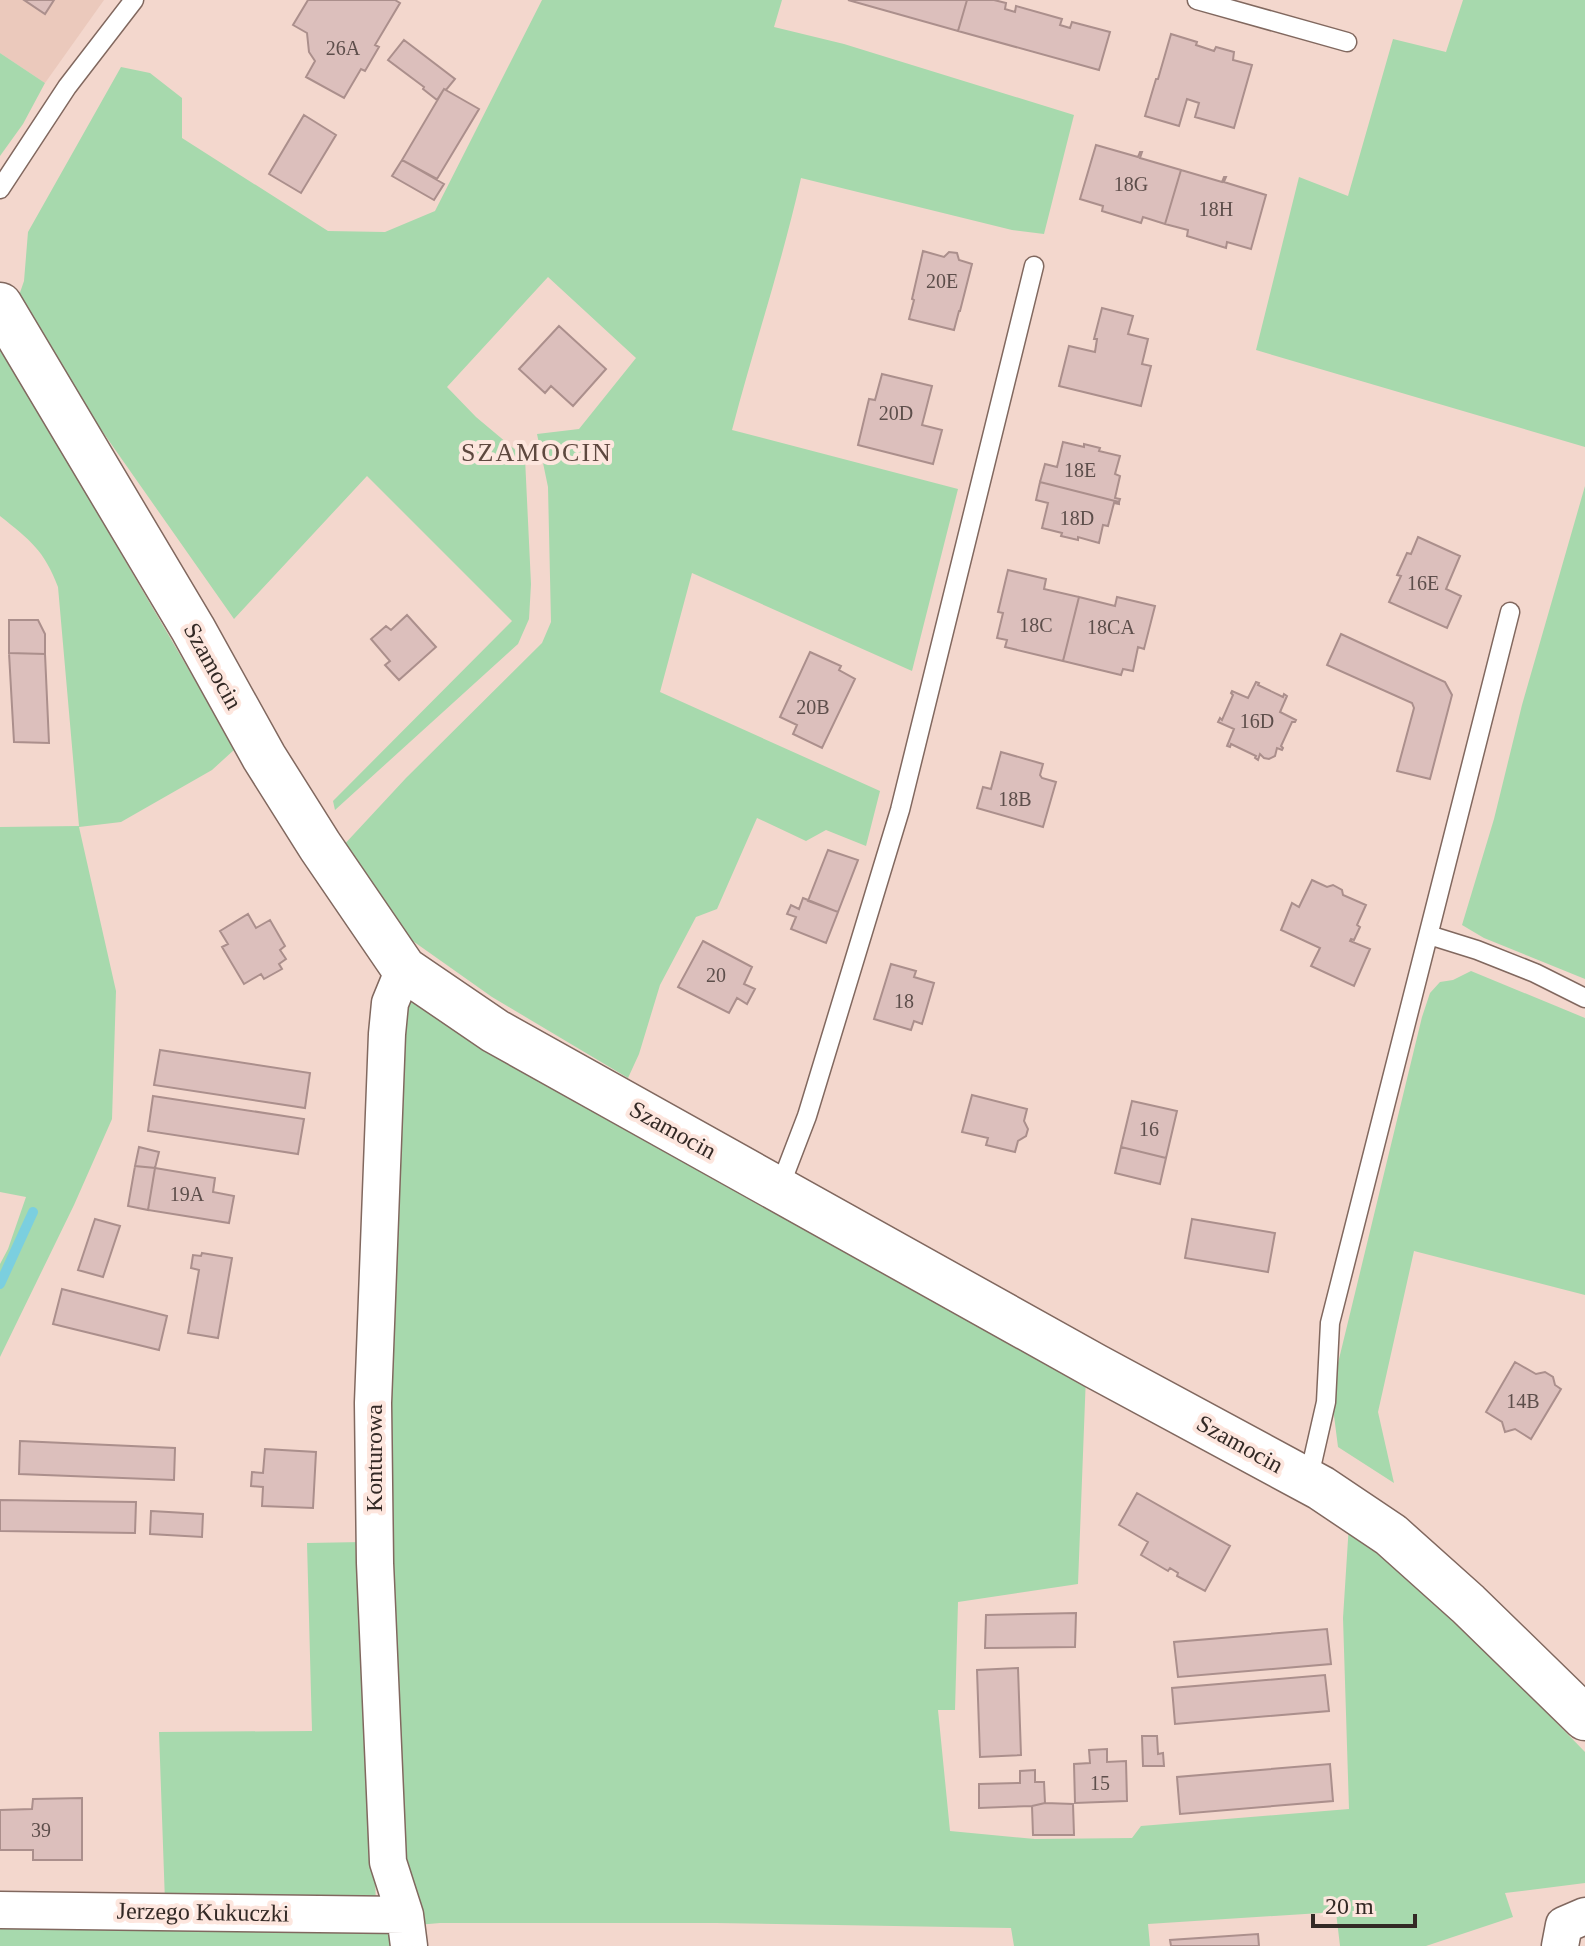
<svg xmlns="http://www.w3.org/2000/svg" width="1585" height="1946" viewBox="0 0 1585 1946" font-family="'Times New Roman',serif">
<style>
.built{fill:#ebc9bc}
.green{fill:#a7d9ad}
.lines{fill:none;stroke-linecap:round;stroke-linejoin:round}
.stream{stroke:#7bcfdf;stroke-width:10}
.building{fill:#dcbfbc;stroke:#ab8f8c;stroke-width:2}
.service-casing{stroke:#81685f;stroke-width:21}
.minor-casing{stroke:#81685f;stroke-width:39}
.tertiary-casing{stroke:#81685f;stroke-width:47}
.service{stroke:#fff;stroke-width:18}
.minor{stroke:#fff;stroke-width:36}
.tertiary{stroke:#fff;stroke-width:44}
.labels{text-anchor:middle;stroke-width:8;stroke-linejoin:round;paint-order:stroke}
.number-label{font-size:20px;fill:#5d4e4b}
.street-label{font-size:24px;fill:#332925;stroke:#fde6de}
.neighbourhood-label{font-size:26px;letter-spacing:2px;fill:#5e483f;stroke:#fde6de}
</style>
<rect width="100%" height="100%" fill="#f3d7cd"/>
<path class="built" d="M0,0H104L45,83L0,53Z"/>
<path class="green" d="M542,0H782L774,27L844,44L1074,115L1044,234L1012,230L801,178C782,263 754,346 732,430L958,489L912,671L692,573L660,692L880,791L866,846L826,830L806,841L757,818L717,909L696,917L660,985L639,1054L628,1078L492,997L410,939L341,848L406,778L542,643L551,622L548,487L537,434L579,429L636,358L548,277L447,387L476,417L525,458L531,584L529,619L518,644L335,810L333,801L512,621L367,476L234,619L15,307L24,281L28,232L121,67L150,73L182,98V138L328,231L385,232L435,211Z
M1463,0H1585V447L1256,350L1299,177L1348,196L1393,39L1446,52Z
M0,53L45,83L23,124L0,156Z
M0,346L235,749L212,770L121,822L79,827L116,991L112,1119L74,1205L0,1357V1264L8,1249L26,1197L0,1192V827L79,826L58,587C44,550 30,540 0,516Z
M1585,486V979L1484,938L1462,925L1494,819L1522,705Z
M1471,971L1585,1018V1295L1414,1251L1378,1412L1394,1483L1338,1447L1331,1392L1422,1017L1430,993L1440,982L1453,980Z
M421,996L1086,1375L1078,1584L958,1602L955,1710H938L950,1831L1035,1839L1132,1838L1141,1826L1349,1809L1343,1618L1349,1524L1401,1563L1585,1752V1883L1505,1893L1513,1917L1426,1946H1340L1336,1912L1148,1924L1150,1946H1014L1011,1928L716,1923H440L417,1925L397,1860L383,1470L402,1004Z
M363,1542L376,1905L165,1902L159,1732L312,1731L307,1543Z
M0,1923L396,1925L397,1946H0Z"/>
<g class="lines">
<path class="stream" d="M0,1284L33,1212"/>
</g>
<path class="building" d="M24,0H54L45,14Z
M308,0H395L400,3L375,45L379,47L365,71L361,69L344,98L306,77L315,61L309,52L307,33L293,25Z
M848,0H967L958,31Z
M967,0H994L1006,3L1005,9L1015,12L1016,6L1062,19L1060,25L1070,28L1072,22L1110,32L1099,70L958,31Z
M1171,34L1197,42L1196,45L1214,51L1216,47L1234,52L1233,60L1252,65L1234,128L1195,117L1199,103L1187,99L1179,126L1145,116L1156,79H1158Z
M404,40L455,79L446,90L444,89L437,100L423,89L424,87L388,60Z
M444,89L479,109L437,179L402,160Z
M304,115L336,135L301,193L269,174Z
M1096,145L1138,157L1140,152H1142L1140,158L1181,170L1165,224L1143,217L1141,223L1102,211L1103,206L1080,199Z
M402,160L444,184L434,200L392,176Z
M1181,170L1222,182L1224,177H1226L1224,182L1266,195L1251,249L1227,242L1226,248L1187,236L1188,230L1165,224Z
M923,251L944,257L949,252L957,253L959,260L972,264L960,311H959L954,330L909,319L914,300L912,299Z
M1102,308L1133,316L1128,334L1148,339L1142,364L1151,366L1141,406L1059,386L1069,346L1095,352L1097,339H1094Z
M559,326L606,369L573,406L551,386L545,393L519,369Z
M882,374L932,386L922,425L942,430L933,464L858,445L869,399L875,400Z
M1063,442L1084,447V444L1100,448L1099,451L1120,456L1115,474L1120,476L1115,498L1120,499L1119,502L1040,482L1045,464L1057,467Z
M1040,482L1119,502V504L1114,503L1108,526L1103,525L1099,543L1078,537V540L1061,536L1062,533L1042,528L1048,503L1036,500Z
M1418,537L1460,556L1446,589L1461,596L1447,628L1389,602L1401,576L1397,575L1407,553L1411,554Z
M1008,570L1046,579L1044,589L1079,597L1063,661L1005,647L1007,640L997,638L1003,613L998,612Z
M1079,597L1115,606L1117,597L1155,606L1144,649L1138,647L1133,671L1123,669L1121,675L1063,661Z
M407,615L436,647L399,680L385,665L390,661L371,639L386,626L391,630Z
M9,620H38L45,634V654L9,653Z
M1341,634L1445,682L1452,695L1430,779L1397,771L1414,708L1412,703L1327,665Z
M810,652L841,666L839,670L855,679L822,748L793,734L797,725L780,717Z
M9,653L45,654L49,743L14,742Z
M1256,682L1259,683L1258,685L1283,697L1284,694L1287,696L1280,712L1296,720L1295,722H1292L1281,746L1283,748L1282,750L1277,748L1275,756L1269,759L1264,758L1260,754L1258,760L1255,758L1256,756L1231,744L1230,747L1227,746L1234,729L1218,722L1220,718L1222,720L1233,695L1231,693L1232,691L1248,698Z
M1001,752L1043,764L1040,775L1042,778L1056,782L1043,827L977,808L983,787L991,789Z
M828,850L858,860L838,912L808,901Z
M1312,880L1327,887L1333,885L1342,890L1343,895L1366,905L1357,925L1360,927L1354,940L1351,939L1350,941L1370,949L1354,986L1311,966L1320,948L1281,930L1292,903L1299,907Z
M803,898L838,912L826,943L791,929L796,917L787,914L791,905L799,909Z
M248,914L256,928L270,920L285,946L280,950L286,959L279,964L282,969L264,979L261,974L244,984L222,947L228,944L220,931Z
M703,941L752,967L744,984L755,989L747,1004L737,998L729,1013L678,987Z
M891,964L916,971L914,977L934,983L922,1024L914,1021L911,1030L874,1019Z
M160,1050L310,1073L305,1108L154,1085Z
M972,1095L1027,1109L1024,1121L1028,1129L1026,1136L1018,1141L1015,1152L986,1145L988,1138L962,1132Z
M153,1096L304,1119L298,1154L148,1131Z
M1132,1101L1177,1111L1166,1158L1121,1147Z
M139,1147L159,1152L155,1168L135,1166Z
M1121,1147L1166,1158L1160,1184L1115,1173Z
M135,1166L155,1168L148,1210L128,1206Z
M155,1168L215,1178L213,1192L234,1196L229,1223L148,1210Z
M95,1219L120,1226L103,1277L78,1270Z
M1192,1219L1275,1233L1268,1272L1185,1258Z
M202,1253L232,1258L218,1338L188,1333L199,1270L191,1268L193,1255L201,1256Z
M62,1289L167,1316L159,1350L53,1324Z
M1515,1362L1536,1374L1545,1372L1553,1377L1555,1385L1561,1389L1531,1439L1515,1429L1505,1432L1502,1422L1486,1412Z
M20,1441L175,1448L174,1480L19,1474Z
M265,1449L316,1452L313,1508L262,1506L263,1487L251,1486L252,1472L263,1473Z
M1137,1493L1230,1546L1205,1591L1177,1576L1178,1573L1170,1568L1168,1571L1141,1555L1148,1542L1119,1525Z
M0,1500L136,1502L135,1533L0,1531Z
M151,1511L203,1514L202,1537L150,1534Z
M1076,1613L1075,1647L985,1648L986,1615Z
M1327,1629L1331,1664L1178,1677L1174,1642Z
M1018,1668L1021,1755L980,1757L977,1670Z
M1325,1675L1329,1711L1175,1724L1172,1688Z
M1142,1736H1157L1158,1754L1163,1753L1164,1766H1143Z
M1107,1749V1762L1126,1761L1127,1801L1075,1803L1074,1764L1090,1763L1089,1750Z
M1330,1764L1333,1801L1180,1814L1177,1777Z
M1035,1770V1782H1044L1045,1803L1032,1806L979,1808V1784L1020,1783V1771Z
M82,1798V1860H33V1850H0V1810L32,1809L33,1799Z
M1045,1803L1073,1804L1074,1835H1033L1032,1806Z
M1258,1934L1259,1946H1171L1170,1940Z"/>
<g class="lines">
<g class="service-casing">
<path id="service" d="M1197,0L1347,42
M0,189L67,87L134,0
M1429,935L1477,950L1535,973L1585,998
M779,1189L807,1116L900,810L1034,266
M1308,1481L1326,1402L1330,1323L1510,612"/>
</g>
<g class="minor-casing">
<path id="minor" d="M404,969L390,1003L387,1034L373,1403L375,1563L388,1862L405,1915L409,1946
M0,1910L405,1915
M1560,1946L1564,1925L1585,1916"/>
</g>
<g class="tertiary-casing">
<path id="tertiary" d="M0,305L193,629L264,757L320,846L404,969L495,1031L1095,1366L1321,1488L1391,1535L1468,1604L1585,1718"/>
</g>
<use href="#service" class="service"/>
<use href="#minor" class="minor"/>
<use href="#tertiary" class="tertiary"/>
</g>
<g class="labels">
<g class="number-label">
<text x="343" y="55">26A</text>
<text x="1131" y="191">18G</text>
<text x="1216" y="216">18H</text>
<text x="942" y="288">20E</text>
<text x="896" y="420">20D</text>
<text x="1080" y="477">18E</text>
<text x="1077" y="525">18D</text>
<text x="1423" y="590">16E</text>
<text x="1036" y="632">18C</text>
<text x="1111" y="634">18CA</text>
<text x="813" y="714">20B</text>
<text x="1257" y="728">16D</text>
<text x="1015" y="806">18B</text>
<text x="716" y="982">20</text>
<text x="904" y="1008">18</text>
<text x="1149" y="1136">16</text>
<text x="187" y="1201">19A</text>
<text x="1523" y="1408">14B</text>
<text x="1100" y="1790">15</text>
<text x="41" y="1837">39</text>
</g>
<g class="street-label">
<text transform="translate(213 666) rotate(61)" y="8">Szamocin</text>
<text transform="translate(673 1130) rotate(29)" y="8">Szamocin</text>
<text transform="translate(1240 1444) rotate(29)" y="8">Szamocin</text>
<text transform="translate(374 1458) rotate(-90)" y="8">Konturowa</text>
<text transform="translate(203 1912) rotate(1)" y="8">Jerzego Kukuczki</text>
</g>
<g class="neighbourhood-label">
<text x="537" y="461">SZAMOCIN</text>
</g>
</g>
<path d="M1313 1914v12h102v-12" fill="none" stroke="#332925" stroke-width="4"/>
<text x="1325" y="1914" font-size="24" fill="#332925" stroke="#fde6de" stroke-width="6" paint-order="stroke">20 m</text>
</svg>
